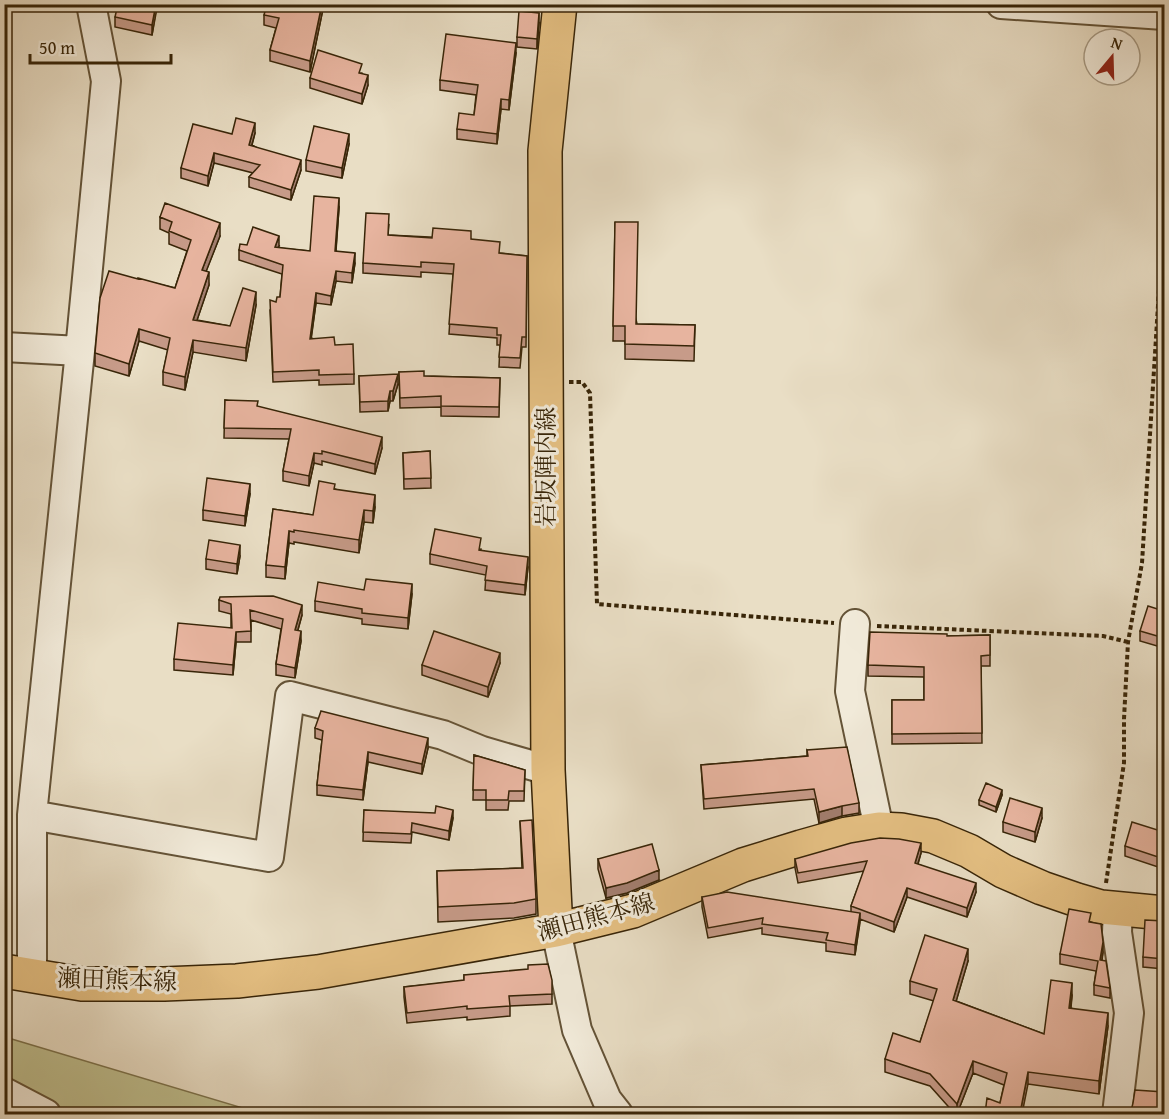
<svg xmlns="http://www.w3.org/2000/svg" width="1169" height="1119" viewBox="0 0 1169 1119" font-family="'Gentium Book Plus','Noto Serif JP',serif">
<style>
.green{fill:#bfbf8f;stroke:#7c724c;stroke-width:1.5}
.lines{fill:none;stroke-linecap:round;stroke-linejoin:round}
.minor-casing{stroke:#645337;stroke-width:32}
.major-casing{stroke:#382508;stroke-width:36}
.path{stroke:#382508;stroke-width:4;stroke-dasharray:4.5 3;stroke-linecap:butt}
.minor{stroke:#f1ead9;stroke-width:28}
.major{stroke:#e4bf82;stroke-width:33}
.wall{fill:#c79b89;stroke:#382508;stroke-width:1.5}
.shaded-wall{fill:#a27e6f;stroke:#382508;stroke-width:1.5}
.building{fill:#e7b49f;stroke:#382508;stroke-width:1.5}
.labels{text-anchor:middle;stroke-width:6;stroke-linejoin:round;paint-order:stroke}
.street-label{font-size:24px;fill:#382508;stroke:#f1ead9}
</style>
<rect width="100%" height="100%" fill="#e9dec5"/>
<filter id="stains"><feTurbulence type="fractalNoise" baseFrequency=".00333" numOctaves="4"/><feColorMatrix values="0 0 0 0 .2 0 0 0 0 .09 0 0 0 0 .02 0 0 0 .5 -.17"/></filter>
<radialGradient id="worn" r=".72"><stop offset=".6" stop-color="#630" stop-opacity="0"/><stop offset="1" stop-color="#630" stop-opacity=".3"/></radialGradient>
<path class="green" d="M5,1037L263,1114H5Z"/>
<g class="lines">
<g class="minor-casing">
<path id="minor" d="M1001,4L1164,15
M4,347L80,351
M855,624L850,691L879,829
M32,815L269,857L290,696L443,735L482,751L548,770
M556,930L577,1030L607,1100L618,1114
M32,975V815L80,351L106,81L91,4
M4,1092L46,1114
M1117,1114L1129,1013L1117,932L1118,909"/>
</g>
<g class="major-casing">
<path id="major" d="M556,930L548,770L545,151L560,4
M4,971L82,984H164L237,981L318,972L556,930L633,911L743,865L801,847L847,834L879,829L901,830L933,836L969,851L1003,871L1042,888L1077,900L1101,907L1164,913"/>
</g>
<path class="path" d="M569,382H582L590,393L597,604L834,623
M877,626L1103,636L1128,642
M1106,883L1124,763V719L1128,642L1142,563L1164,209"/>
<use href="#minor" class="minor"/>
<use href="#major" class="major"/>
</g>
<path class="wall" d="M157,4L152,35L115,27V17Z
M324,4L310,72L270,61V50L276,28L264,25V15Z
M539,23L537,49L517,47V37Z
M516,53L509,110L501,109L497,144L457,139V129L474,115L476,95L440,90V80Z
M362,73L368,85L362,104L310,88V78Z
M255,133L252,145L301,170L291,200L249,187V177L253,173L214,163L208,186L181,178V168L232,134Z
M349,144L342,178L306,171V160Z
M339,208L336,251L355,263L352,283L336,281L331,305L316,303L311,338L335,345L354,374V384L319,385V380L273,382L270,310L280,297L282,274L239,260V250L279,246L278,248L310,251Z
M160,217L220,236L206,271L209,285L197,320L230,326L256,305L246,361L193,352L185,390L163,385V372L168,350L139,341L129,376L95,366V353L138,279L175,288L187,251L169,244V233L160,229Z
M615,222L637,324L695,325L694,361L625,359V341H613Z
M389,224L388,235L471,239L500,253L527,256L526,347H522L520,368L499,367L500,345H497V338L449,334L453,274L421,272V277L363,273V263Z
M399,372L424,376L500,378L499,417L441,416V407L400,408Z
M359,376L398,384L393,401H390L388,411L360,412Z
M225,400L258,407L382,448L375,474L322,461V465L314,463L309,486L283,481V471L289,439L224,438Z
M430,451L431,488L404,489L403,453Z
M335,489L375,507L373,523L364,522L359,553L294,542V544L289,543L285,579L266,577V565L273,509L313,515Z
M250,494L245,526L203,520V510Z
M481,549V551L528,567L525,595L485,590L486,575L430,564V554Z
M240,556L237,574L206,569V559Z
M364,590L412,594L408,629L362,624V619L315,611V601Z
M219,600L302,615L298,630L301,641L295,678L276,675V664L281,629L251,620V642H236L233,675L174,670V659L231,628V614L219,611Z
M1164,611V648L1140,641V631Z
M990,635V666H981L982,743L892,744V700H924V677L868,676V665L947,636Z
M500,663L488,697L422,675V665Z
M315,728L428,748L422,774L368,762L363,800L317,795V785L322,740L315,738Z
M807,750L859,803V813L842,816L819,823L814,799L704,809L701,765L807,756Z
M474,755L525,770L524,801H509L508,810H486V800H473Z
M1002,795L996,812L979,805V800Z
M364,810L453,818L449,840L412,832L411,843L363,841Z
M1042,818L1035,842L1003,832V822Z
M520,821L536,899V914L514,918L438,922L437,871L522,868Z
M1164,832V869L1125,856V846Z
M921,853L918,864L976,892L967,917L907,897L894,932L860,919L855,955L826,951V943L762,934V928L708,938L702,907V897L851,912V906L864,871L798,883L795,868V859Z
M598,859L659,880L627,893L606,898L598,869Z
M1163,921H1164V969L1143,967V957Z
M1091,923L1103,952L1102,961L1110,988V998L1094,995V985L1096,971L1060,964V954Z
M968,961L956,1001L1044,1034L1072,996L1071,1008L1108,1026L1099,1094L1028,1084L985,1114L1000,1103L1004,1085L973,1073L957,1114H955L930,1086L885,1072V1059L920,1042L934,1001L910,994V981Z
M464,975L552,994V1004L510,1006V1016L467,1020V1017L407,1023L404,997V987L464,981Z"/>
<path class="shaded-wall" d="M156,4H157V8L152,35V25Z
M322,4H324L310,72V61Z
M539,13V23L537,49V39Z
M516,43V53L509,110V100Z
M368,75V85L362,104V94Z
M501,99V109L497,144V134Z
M255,123V133L249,155V145Z
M349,134V144L342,178V168Z
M214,153V163L208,186V176Z
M301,160V170L291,200V190Z
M339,198V208L335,261V251Z
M220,223V236L202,282V270Z
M279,236V246L275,257V247Z
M355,253V263L352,283V273Z
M336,271V281L331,305V296Z
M209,272V285L193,332V320Z
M256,292V305L246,361V348Z
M316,293V303L310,348V339Z
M139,329V341L129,376V364Z
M193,340V352L185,390V377Z
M398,374V384L393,401V391Z
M390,391V401L388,411V401Z
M382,437V448L375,474V464Z
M314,453V463L309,486V476Z
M250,484V494L245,526V516Z
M375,495V507L373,523V511Z
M364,510V522L359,553V540Z
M289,531V543L285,579V567Z
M240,545V556L237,574V564Z
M528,557V567L525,595V585Z
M412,584V594L408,629V618Z
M302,605V615L295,640V630Z
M301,631V641L295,678V668Z
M236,632V642L233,675V665Z
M500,653V663L488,697V687Z
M428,738V748L422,774V764Z
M368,752V762L363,800V790Z
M1002,790V795L996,812V807Z
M842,806V816L819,823V812Z
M1042,808V818L1035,842V832Z
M453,810V818L449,840V831Z
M921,843V853L915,873V863Z
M659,870V880L627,893L606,898V888Z
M976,883V892L967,917V908Z
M907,888V897L894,932V922Z
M860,913V923L855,955V945Z
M1103,942V952L1100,970V960Z
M968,949V961L953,1012V1000Z
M1072,983V996L1069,1020V1008Z
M1108,1013V1026L1099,1094V1081Z
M973,1061V1073L957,1114V1104Z
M1028,1072V1084L1022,1114L1021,1108Z"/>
<path class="building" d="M118,4H156L152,25L115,17Z
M267,4H322L310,61L270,50L279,18L264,15Z
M519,11L539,13L537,39L517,37Z
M446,34L516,43L509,100L501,99L497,134L457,129L459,113L474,115L478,85L440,80Z
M318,50L362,64L359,73L368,75L362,94L310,78Z
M236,118L255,123L249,145L301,160L291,190L249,177L260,165L214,153L208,176L181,168L193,124L232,134Z
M314,126L349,134L342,168L306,160Z
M314,196L339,198L335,251L355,253L352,273L336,271L331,296L316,293L310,339L334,337L335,345L353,344L354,374L319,375V370L273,372L270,300L276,302L277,297H280L283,265L239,250L240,244L247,245L253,227L279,236L275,247L310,251Z
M165,203L220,223L202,270L209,272L193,320L230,326L243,288L256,292L246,348L193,340L185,377L163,372L170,338L139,329L129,364L95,353L100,298L109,271L138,279V278L175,288L191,240L169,231L172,222L160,217Z
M366,213L389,214L388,235L432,238L433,228L471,231V239L500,242L499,253L527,256L526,337H522L520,358L499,357L501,335H497V328L449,324L454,264L421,262V267L363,263Z
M615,222H638L636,324L695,325L694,346L625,344V326H613Z
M424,371V376L500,378L499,407L441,406V396L400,398L399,372Z
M398,374L393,391H390L388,401L360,402L359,376Z
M225,400L258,401L257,406L382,437L375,464L322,451V454L314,453L309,476L283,471L291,429L224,428Z
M430,451L431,478L404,479L403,453Z
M207,478L250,484L245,516L203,510Z
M319,481L335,484L334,489L375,495L373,511L364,510L359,540L294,530V532L289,531L285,567L266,565L273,509L313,515Z
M435,529L481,538L479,550L528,557L525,585L485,580L487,566L430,554Z
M209,540L240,545L237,564L206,559Z
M366,579L412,584L408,618L362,613V609L315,601L318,582L364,590Z
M273,596L302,605L295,630L301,631L295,668L276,664L283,619L250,610L251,631L236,632L233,665L174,659L178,623L232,628L231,604L219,600L220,597Z
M1148,606L1164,611V638L1140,631Z
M434,631L500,653L488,687L422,665Z
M870,632L947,634V636L990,635V655L981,656L982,733L892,734V700H924V667L868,665Z
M321,711L428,738L422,764L368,752L363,790L317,785L323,731L315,728Z
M847,747L859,803L842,806L819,812L814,789L704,799L701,765L808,756L807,750Z
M474,755L525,770L524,791H509L508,800H486V790H473Z
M986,783L1002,790L996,807L979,800Z
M1010,798L1042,808L1035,832L1003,822Z
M436,806L453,810L449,831L412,823L411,834L363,832L364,810L435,813Z
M532,820L536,899L514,903L438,907L437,871L523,868L520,821Z
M1132,822L1164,832V859L1125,846Z
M880,838L899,839L921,843L915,863L976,883L967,908L907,888L894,922L851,906L867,861L798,873L795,859L851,843Z
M652,844L659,870L627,883L606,888L598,859Z
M727,892L860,913L855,945L826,940L828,933L762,924L763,918L708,928L702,897Z
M1069,909L1091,913L1089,922L1101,924L1103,942L1100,960L1106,961L1110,988L1094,985L1098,961L1060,954Z
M1145,920L1164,921V959L1143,957Z
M925,935L968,949L953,1000L1044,1034L1051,980L1072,983L1069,1008L1108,1013L1099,1081L1028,1072L1021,1108L1097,1114H985L987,1098L1000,1103L1007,1073L973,1061L957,1104L930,1074L885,1059L893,1033L920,1042L937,989L910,981Z
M548,964L552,980V994L509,996L510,1006L467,1009V1006L407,1013L404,987L464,980V975L528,969V965Z
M1135,1090L1164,1092V1114H1126L1131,1111L1133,1103Z"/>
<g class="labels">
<g class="street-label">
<text transform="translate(546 467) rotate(-90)" y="8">岩坂陣内線</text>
<text transform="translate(596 917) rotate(-15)" y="8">瀬田熊本線</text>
<text transform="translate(117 980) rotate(2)" y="8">瀬田熊本線</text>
</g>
</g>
<rect width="1169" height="1119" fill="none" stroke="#e9dec5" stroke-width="24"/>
<rect x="6" y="6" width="1157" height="1107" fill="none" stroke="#382508" stroke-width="3"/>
<rect x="12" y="12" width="1145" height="1095" fill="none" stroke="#382508" stroke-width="1.5"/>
<g transform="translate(1112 57) rotate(19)"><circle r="28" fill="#f1ead9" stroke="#a79b85" stroke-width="1.5"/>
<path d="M0-4.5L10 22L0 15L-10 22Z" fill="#8f2418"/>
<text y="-9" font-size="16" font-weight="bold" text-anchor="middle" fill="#382508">N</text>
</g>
<path d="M30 54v9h141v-9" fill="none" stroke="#382508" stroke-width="3"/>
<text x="39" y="54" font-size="18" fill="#382508" stroke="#f1ead9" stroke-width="4.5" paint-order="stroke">50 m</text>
<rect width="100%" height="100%" filter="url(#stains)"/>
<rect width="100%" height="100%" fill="url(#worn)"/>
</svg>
